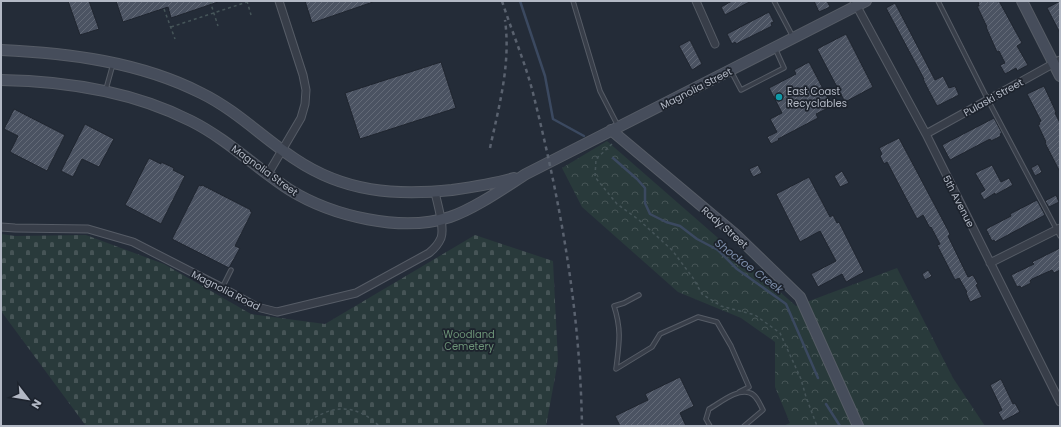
<svg xmlns="http://www.w3.org/2000/svg" width="1061" height="427" viewBox="0 0 1061 427" font-family="Poppins,sans-serif">
<style>
.forest{fill:url(#forest-crowns)}
.cemetery{fill:url(#cemetery-stones)}
.lines{fill:none;stroke-linecap:round;stroke-linejoin:round}
.stream{stroke:#3b4960;stroke-width:2.5}
.building{fill:url(#building-hatch);stroke:#1f252f}
.lane-casing{stroke:#565c66;stroke-width:5.5}
.street-casing{stroke:#565c66;stroke-width:9}
.secondary-casing{stroke:#565c66;stroke-width:12}
.path{stroke:#465559;stroke-width:1.5;stroke-dasharray:3 3;stroke-linecap:butt}
.lane{stroke:#383e49;stroke-width:3.5}
.street{stroke:#383e49;stroke-width:7}
.secondary{stroke:#464d5b;stroke-width:10}
.rail{stroke:#5a626f;stroke-width:2.5;stroke-dasharray:4 4;stroke-linecap:butt}
.culture-dot{fill:#0f9aa8;stroke:#1d232d;stroke-width:1.5}
.labels{text-anchor:middle;stroke-width:3.5;stroke-linejoin:round;paint-order:stroke}
.street-label{font-size:10px;fill:#b3b9c5;stroke:#1d232d}
.poi-label{font-size:10px;fill:#b3b9c5;stroke:#1d232d;text-anchor:start}
.park-label{font-size:10px;fill:#6c9377;stroke:#1d232d}
.water-label{font-size:11px;font-style:italic;fill:#7d8eaa;stroke:#1d232d}
</style>
<defs>
<pattern id="forest-crowns" width="20" height="18" patternUnits="userSpaceOnUse"><rect width="20" height="18" fill="#293a3b"/><path d="M2 6a3 3 0 1 1 6 0M12 15a3 3 0 1 1 6 0" fill="none" stroke="#465456"/></pattern>
<pattern id="cemetery-stones" width="16" height="16" patternUnits="userSpaceOnUse"><rect width="16" height="16" fill="#293a3b"/><path d="M2 7V4a2 2 0 0 1 4 0v3zM10 15v-3a2 2 0 0 1 4 0v3z" fill="#465456"/></pattern>
<pattern id="building-hatch" width="6" height="6" patternUnits="userSpaceOnUse"><rect width="6" height="6" fill="#4b5362"/><path d="M-1 1l2-2M0 6l6-6M5 7l2-2" fill="none" stroke="#636a77"/></pattern>
</defs>
<rect width="100%" height="100%" fill="#242c38"/>
<path class="forest" d="M607,141L796,306L897,268L953,378L985,426H783L790,423L775,387V342L741,318L678,292L582,207L562,168Z"/>
<path class="cemetery" d="M1,234L15,236L86,235L164,264L251,314L325,324L475,235L553,261L558,361L546,426H86L1,311Z"/>
<g class="lines">
<path class="stream" d="M520,1L545,76L553,119L584,136
M613,158L637,179L645,188V203L650,214L666,222L680,226L697,239L718,250L737,269L786,304L818,378
M826,404L840,426"/>
</g>
<path class="building" d="M68,1H89L99,29L80,35Z
M116,1H218V2L171,18L168,7L123,22Z
M305,1H373V2L312,23Z
M732,1H751L725,15L721,7Z
M814,1H827L830,7L819,12Z
M978,1H996L997,2L999,1L1022,43L1017,46L1028,65L1017,71L1016,68L1005,74L1000,65L1005,63L999,51L997,52L986,27H987L977,6H979Z
M1060,1V33L1047,8Z
M895,3L935,80L943,76L949,88L955,86L959,95L937,106L929,91L923,79H924L886,8Z
M769,12L774,22L771,23L772,26L736,44L735,42L732,44L727,34Z
M846,34L873,87L845,102L817,49Z
M690,40L702,64L692,70L679,46Z
M441,62L456,108L360,139L345,93Z
M809,62L832,106L816,114L818,118L778,139L779,140L771,144L767,137L777,132L770,119L782,113L769,88L796,74L794,70Z
M1044,86L1056,112L1055,113L1060,123V172L1045,143L1046,142L1038,125L1040,124L1039,122L1041,121L1027,94Z
M14,109L65,135L47,171L10,152L18,136L4,129Z
M994,118L1002,133L1000,134L1001,136L991,141L990,139L950,160L942,145Z
M85,124L114,139L99,167L82,159L73,177L61,171Z
M899,138L949,232L950,235L948,236L968,277L973,275L978,284L976,285L982,297L970,302L966,293L967,292L959,278L955,280L937,245L940,244L931,227L930,228L923,215L917,219L887,162L884,164L880,156L882,154L879,148Z
M149,158L161,164V162L174,168L173,170L185,176L161,224L125,205Z
M1038,164L1042,172L1035,176L1031,168Z
M758,165L762,173L753,177L749,169Z
M992,165L1001,182L1009,178L1013,185L1002,191L995,195V193L984,200L980,193L985,190L975,173Z
M842,171L849,183L840,187L834,176Z
M809,177L830,217L833,215L837,223L839,222L864,272L846,282L842,274L818,287L811,274L836,261L820,231L800,242L776,194Z
M199,185L201,186L202,185L251,210L250,211L252,212L235,246L240,248L229,268L172,239Z
M1056,195L1059,202L1049,207L1045,201Z
M1037,200L1045,215L995,242L994,240L992,241L986,229L1011,216L1010,214Z
M1060,248V270L1054,273L1052,270L1032,279L1030,281L1031,283L1021,288L1020,286L1017,287L1011,275L1034,264L1032,262Z
M928,270L932,276L925,280L922,274Z
M680,377L694,406L680,413L686,426H620L615,416L648,400L645,394Z
M1001,379L1013,404L1015,403L1020,412L1003,421L998,412L1002,410L990,385Z"/>
<g class="lines">
<g class="lane-casing">
<path id="lane" d="M573,1L600,91L618,126
M774,1L793,37
M938,1L988,100L1060,236
M731,71L741,90L784,68L775,48
M106,89L113,64
M222,288L231,270
M639,295L624,303L614,306C622,331 619,344 616,369L652,347L660,334L698,317L717,322L731,346L749,387L739,392
M710,426L706,419L709,409C720,403 737,388 750,393C757,395 760,405 763,410L744,426"/>
</g>
<g class="street-casing">
<path id="street" d="M696,1L715,44
M854,1L926,134L1060,402
M926,134L1060,60
M268,174L301,118L305,104L306,90L303,75L279,1
M1,227L15,228L88,229L133,242L217,285L257,307L277,312L356,293L429,253C434,249 438,245 441,238C445,227 437,203 435,192
M990,263L1060,228"/>
</g>
<g class="secondary-casing">
<path id="secondary" d="M1022,1L1060,76
M1,50C69,53 140,62 201,93C236,110 263,138 295,159C344,192 395,196 452,190C473,187 493,184 514,178
M1,80C66,81 132,91 191,121C227,139 256,168 290,190C332,216 402,233 450,217C474,209 504,188 526,174L866,1
M611,130L735,234L800,297L858,426"/>
</g>
<path class="path" d="M210,1L218,26
M247,1L251,15
M164,9L175,39
M171,27L247,2
M612,144L596,159L595,177L617,204L639,220L672,250L693,278L702,294L721,306L755,315L780,333L801,379L806,397L817,426
M307,426C311,419 317,416 324,413C345,404 364,411 379,426"/>
<use href="#lane" class="lane"/>
<use href="#street" class="street"/>
<use href="#secondary" class="secondary"/>
<path class="rail" d="M502,1C512,32 525,62 533,93C561,205 580,310 582,426
M490,148C499,106 511,64 505,20"/>
</g>
<circle class="culture-dot" cx="779" cy="97" r="4"/>
<g class="labels">
<g class="street-label">
<text transform="translate(696 88) rotate(-27)" y="4">Magnolia Street</text>
<text transform="translate(993 97) rotate(-29)" y="4">Pulaski Street</text>
<text transform="translate(265 170) rotate(36)" y="4">Magnolia Street</text>
<text transform="translate(959 201) rotate(63)" y="4">5th Avenue</text>
<text transform="translate(725 227) rotate(41)" y="4">Rady Street</text>
<text transform="translate(226 290) rotate(27)" y="4">Magnolia Road</text>
</g>
<g class="poi-label">
<text x="787" y="95">East Coast<tspan x="787" dy="12">Recyclables</tspan></text>
</g>
<g class="park-label">
<text x="469" y="338">Woodland<tspan x="469" dy="12">Cemetery</tspan></text>
</g>
<g class="water-label">
<text transform="translate(749 266) rotate(37)" y="4">Shockoe Creek</text>
</g>
</g>
<rect width="1061" height="427" fill="none" stroke="#b3b9c5" stroke-width="4"/>
<g transform="translate(28 399) rotate(121)" stroke="#1d232d" stroke-width="3" paint-order="stroke">
<path d="M0-3L7 15L0 10L-7 15Z" fill="#b3b9c5"/>
<text y="-6" font-size="11" font-weight="bold" text-anchor="middle" fill="#b3b9c5">N</text>
</g>
</svg>
